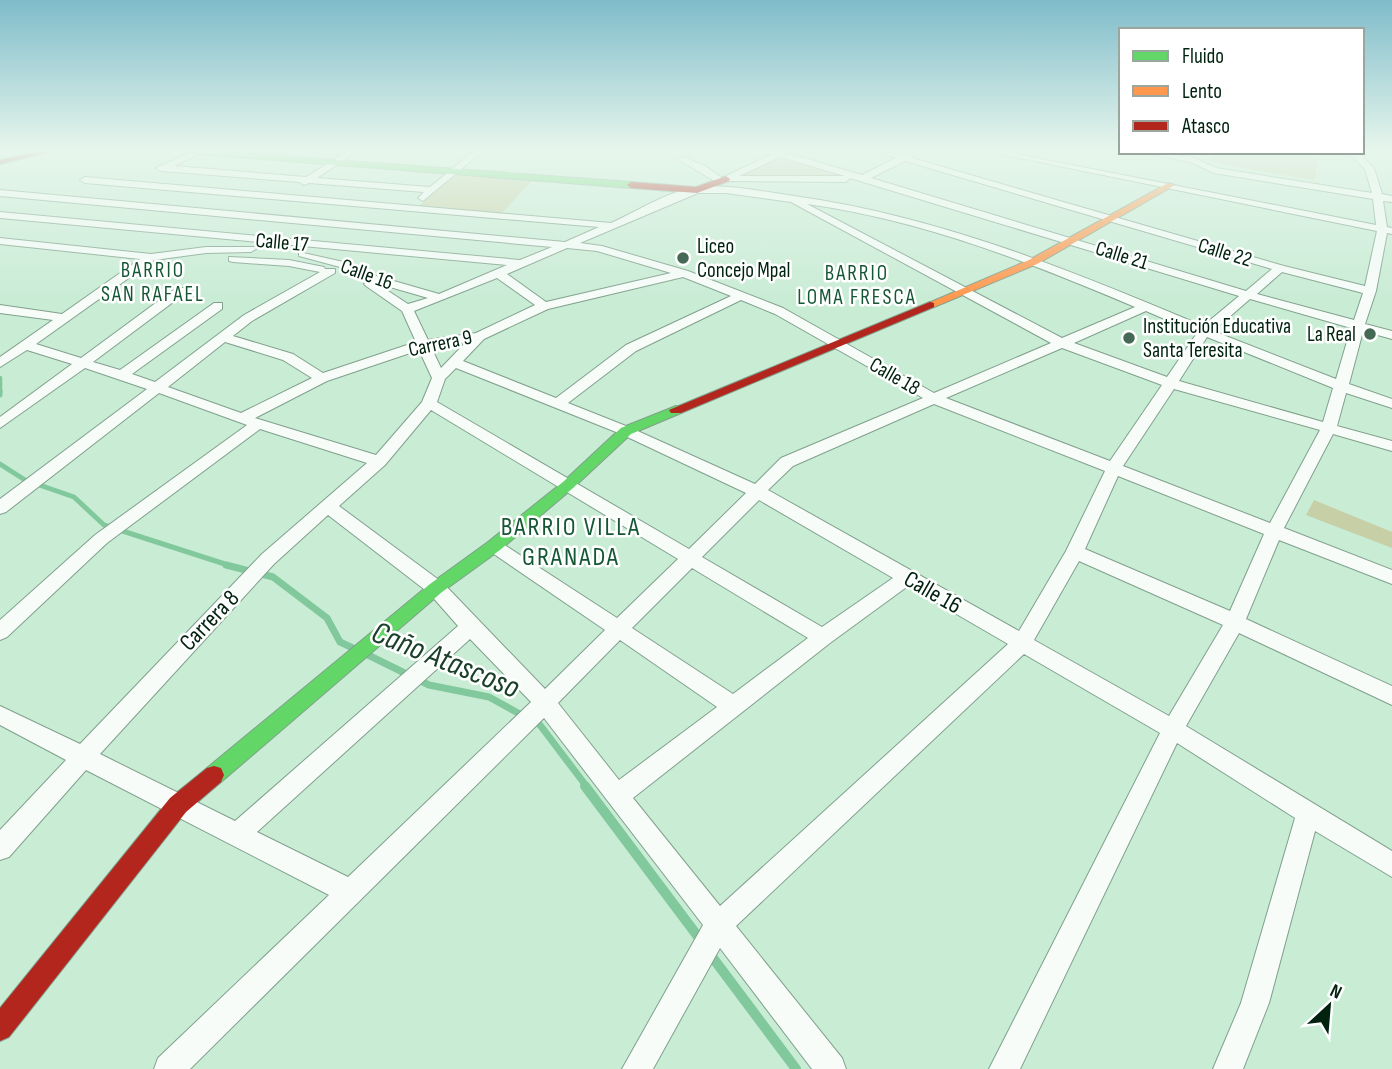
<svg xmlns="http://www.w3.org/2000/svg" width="1392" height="1069" viewBox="0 0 1392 1069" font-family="'Sofia Sans Condensed',sans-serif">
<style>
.green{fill:#c7cfa6}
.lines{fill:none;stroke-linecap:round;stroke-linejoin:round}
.stream-far3{stroke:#81c89c;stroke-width:4.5}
.stream-far2{stroke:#81c89c;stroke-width:5}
.stream-far1{stroke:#81c89c;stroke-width:7}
.stream{stroke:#81c89c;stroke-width:10}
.street-casing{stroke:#80a08c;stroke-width:2}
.fast-casing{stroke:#80a08c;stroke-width:2}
.slow-casing{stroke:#80a08c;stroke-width:2}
.jam-casing{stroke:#80a08c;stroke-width:2}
.street{fill:#f7fcf9;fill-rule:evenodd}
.fast{fill:#63d668;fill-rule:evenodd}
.slow{fill:#ff974d;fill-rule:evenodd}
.jam{fill:#b3261e;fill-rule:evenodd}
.poi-dot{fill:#466955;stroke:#fff;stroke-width:2.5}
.labels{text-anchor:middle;stroke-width:5;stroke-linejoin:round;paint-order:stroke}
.far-street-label{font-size:21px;fill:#002310;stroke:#fff}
.far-poi-label{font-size:21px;fill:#002310;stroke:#fff;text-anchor:start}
.far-neighbourhood-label{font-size:21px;letter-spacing:2px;fill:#155734;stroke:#fff}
.street-label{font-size:24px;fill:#002310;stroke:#fff}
.neighbourhood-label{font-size:26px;letter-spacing:2px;fill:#155734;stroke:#fff}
.near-water-label{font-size:32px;font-style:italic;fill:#1b402a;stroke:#fff}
</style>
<rect width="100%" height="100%" fill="#c9ecd5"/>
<path class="green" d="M1213,152H1319L1315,180L1209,162Z
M780,154L855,177L732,178Z
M457,174L533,180L501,214L419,206Z
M1314,500L1392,532V548L1306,515Z"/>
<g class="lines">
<path class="stream-far3" d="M0,378V393"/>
<path class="stream-far2" d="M0,391V395
M0,464L25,480L74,497L104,525L231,566"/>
<path class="stream-far1" d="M226,565L273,577L327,618L340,642L355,649
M368,655L429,685L489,697L540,725L587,787"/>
<path class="stream" d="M585,786L702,942
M710,954L796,1069"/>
<g class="street-casing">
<path id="street" d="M194,151H205L174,166L306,177L348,151H358L317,178L430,187L474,151H483L423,201L418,198L424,192L309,183L304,185L299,182L161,171L156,168Z
M767,151H789L787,153L862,175L896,158L876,151L903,155L910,152L914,155L912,158L1284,266L1365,286L1377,231L985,151H1001L1376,225L1373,199L1214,173L1190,162L1142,152L1192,157L1216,168L1372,193L1365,169L1347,152H1357L1374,168L1382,194L1392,196V202L1383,201L1387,227L1392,228V234L1387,233L1376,291L1365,324L1392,331V339L1363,331L1349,384L1392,399V408L1346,393L1337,426L1392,441V451L1333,434L1284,528L1392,570V584L1279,540L1246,619L1392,686V705L1239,633L1186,726L1392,851V877L1315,831L1269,1003L1243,1069H1213L1241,1003L1295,818L1177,743L1020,1069H989L1160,733L1024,654L736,926L842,1058L846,1069H812L720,948L653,1069H622L703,925L544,718L190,1069H154L158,1058L329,895L86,770L9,857L0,860V830L66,760L0,725V706L80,744L262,554L367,463L260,429L107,543L7,637L0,640V620L95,535L247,425L159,393L6,512L0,514V499L147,389L85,368L0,428V417L72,364L27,350L0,367V357L53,320L0,313V305L62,314L140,259L0,244V238L151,254L206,247H255L256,249L251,252L206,253L154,260L36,344L81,358L176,288H184V294L93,362L120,370L214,303H222V309L132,374L155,382L244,315L320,272L289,266L233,262L229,261V257L289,260L324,267L325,269H335V273L252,321L233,336L293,354L323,373L416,342L402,311L366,286L364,284L369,281L340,267L299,256V252L348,263L373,275L439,294L507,265L0,218V212L520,260L552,247L0,196V190L565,242L599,227L85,183L80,180L85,177L611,223C638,211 669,190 699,187C730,184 764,192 794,196C938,216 1070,270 1203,326L1239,296L850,178L846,182L722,181L718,183L679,160L683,157L705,166L722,178L772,154ZM780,157L845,176H739ZM905,161L1272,269L1246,291L871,178ZM698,193H726L791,202L1051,343L934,393L783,308L688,271L602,246L580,243ZM807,204C922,220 1029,262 1135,307L1062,338ZM567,248L597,251L671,273L546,302L507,274ZM1282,272L1363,293L1354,320L1257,294ZM683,277L731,296L626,345L556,398L463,361L484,339L548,309ZM497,278L535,305L476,333L428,340L414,311ZM376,283L428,298L408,304ZM1250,299L1351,328L1336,379L1213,331ZM741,300L775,314L923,398L781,458L755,484L631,428L568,403L636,351ZM1146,311L1197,333L1167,377L1074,343ZM1207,337L1333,388L1323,422L1179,381ZM225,342L283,360L312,378L241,413L168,387ZM466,342L441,368L431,347ZM1062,348L1162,385L1110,461L946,398ZM419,350L432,378L422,402L376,455L255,418L327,381ZM456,368L621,434L746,493L689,549L437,402L445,379ZM1174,389L1320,430L1270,523L1123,466ZM934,404L1105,471L1066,551L1019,631L768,490L793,466ZM431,410L678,559L617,618L500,542H488L485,546L488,550L605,630L545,689L443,583L339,506L385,465ZM1118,476L1264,534L1230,611L1085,549ZM759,500L893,578L822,627L702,557ZM328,515L429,593L458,626L235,821L100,754L274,564ZM1079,561L1223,625L1169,716L1034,640ZM692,568L808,638L733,694L632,628ZM908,586L1008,644L720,906L633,798L830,643ZM470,639L531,702L348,877L257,832ZM620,640L717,707L619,780L558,703Z"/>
</g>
<g class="fast-casing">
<path id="fast" d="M181,151H213L631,182L635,185L631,188L185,153Z
M676,406L681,407V413L631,434L573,488L500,550L442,592L221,782L214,784L207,782L204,775L207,768L430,584L488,542L563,482L621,428Z"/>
</g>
<g class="slow-casing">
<path id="slow" d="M1168,183L1175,185L1037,264L934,307L924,305L1029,260Z"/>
</g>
<g class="jam-casing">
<path id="jam" d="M40,151H53L0,164V160Z
M726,176L730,179L729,181L697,193L631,188L627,185L631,182L696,187Z
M930,302L934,303V307L681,413H671L669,410Z
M214,766L221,768L224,775L221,782L186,812L9,1037L0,1041V1008L170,798L207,768Z"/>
</g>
<use href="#street" class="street"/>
<use href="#fast" class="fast"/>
<use href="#slow" class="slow"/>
<use href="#jam" class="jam"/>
</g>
<linearGradient id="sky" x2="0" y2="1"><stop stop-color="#7fbcca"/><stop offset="0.5" stop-color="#e7f6ec"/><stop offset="1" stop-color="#e7f6ec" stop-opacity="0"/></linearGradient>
<rect width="1392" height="300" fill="url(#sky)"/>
<g class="poi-dot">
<circle cx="683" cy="258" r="7"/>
<circle cx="1370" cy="334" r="7"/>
<circle cx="1129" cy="338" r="7"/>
</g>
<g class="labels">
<g class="far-street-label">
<text transform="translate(282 242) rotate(5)" y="7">Calle 17</text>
<text transform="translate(1225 252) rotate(17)" y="7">Calle 22</text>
<text transform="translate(1122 255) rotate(17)" y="7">Calle 21</text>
<text transform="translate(367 274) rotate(20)" y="7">Calle 16</text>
<text transform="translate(440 343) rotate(-12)" y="7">Carrera 9</text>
<text transform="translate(895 376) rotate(30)" y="7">Calle 18</text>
</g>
<g class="far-poi-label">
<text x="697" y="253">Liceo<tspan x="697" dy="24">Concejo Mpal</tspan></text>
<text x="1143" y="333">Institución Educativa<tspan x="1143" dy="24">Santa Teresita</tspan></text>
<text x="1356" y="341" text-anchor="end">La Real</text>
</g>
<g class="far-neighbourhood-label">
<text x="153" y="277">BARRIO<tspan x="153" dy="24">SAN RAFAEL</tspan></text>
<text x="857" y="280">BARRIO<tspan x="857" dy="24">LOMA FRESCA</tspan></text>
</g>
<g class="street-label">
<text transform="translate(933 592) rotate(30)" y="8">Calle 16</text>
<text transform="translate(209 620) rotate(-46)" y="8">Carrera 8</text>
</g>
<g class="neighbourhood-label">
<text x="571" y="535">BARRIO VILLA<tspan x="571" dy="30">GRANADA</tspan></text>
</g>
<g class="near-water-label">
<text transform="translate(446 659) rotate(22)" y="11">Caño Atascoso</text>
</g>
</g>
<rect x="1119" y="28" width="245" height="126" fill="#ffffff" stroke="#99a79f" stroke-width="2"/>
<rect x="1133" y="51" width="35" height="10" fill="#63d668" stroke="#99a79f" stroke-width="2"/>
<text x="1182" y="63" font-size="21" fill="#002310">Fluido</text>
<rect x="1133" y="86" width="35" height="10" fill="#ff974d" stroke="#99a79f" stroke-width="2"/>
<text x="1182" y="98" font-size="21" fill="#002310">Lento</text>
<rect x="1133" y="121" width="35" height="10" fill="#b3261e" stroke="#99a79f" stroke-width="2"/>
<text x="1182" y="133" font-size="21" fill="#002310">Atasco</text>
<g transform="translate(1329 1006) rotate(26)" stroke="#ffffff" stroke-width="5" paint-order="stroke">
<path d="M0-5L12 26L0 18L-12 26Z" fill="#002310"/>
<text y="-10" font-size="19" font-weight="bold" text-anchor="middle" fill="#002310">N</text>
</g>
</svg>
